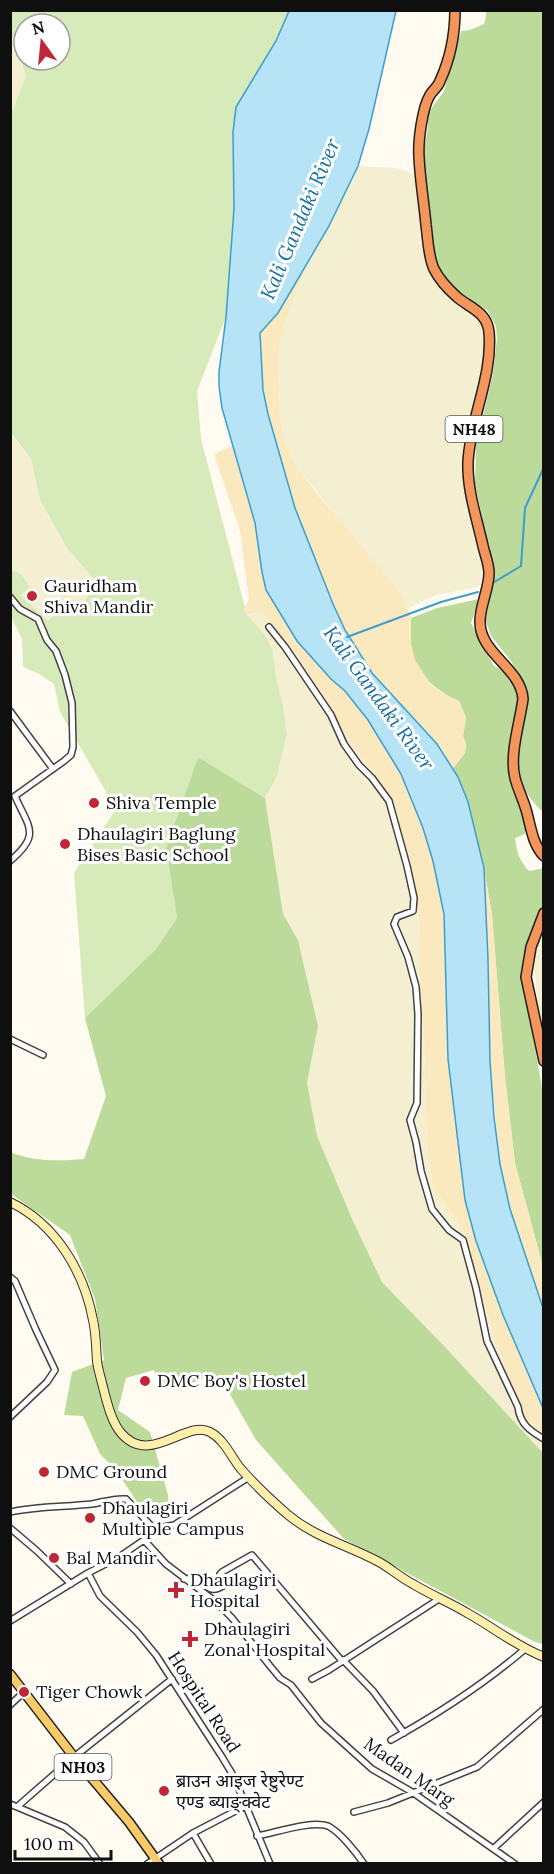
<svg xmlns="http://www.w3.org/2000/svg" width="554" height="1874" viewBox="0 0 554 1874" font-family="Lora,'Noto Sans Devanagari',serif">
<style>
.farmland{fill:#f5efd1}
.green{fill:#d7eaba;fill-rule:evenodd}
.forest{fill:#bcda9a}
.sand{fill:#fae8be}
.water{fill:#b6e3f6;stroke:#3d9ecd;stroke-width:1.5}
.lines{fill:none;stroke-linecap:round;stroke-linejoin:round}
.stream{stroke:#3d9ecd;stroke-width:2}
.street-casing{stroke:#424242;stroke-width:8}
.secondary-casing{stroke:#313131;stroke-width:10}
.primary-casing{stroke:#202020;stroke-width:11}
.highway-casing{stroke:#202020;stroke-width:12}
.street{stroke:#fff;stroke-width:5}
.secondary{stroke:#feefad;stroke-width:8}
.primary{stroke:#f8ca68;stroke-width:8}
.highway{stroke:#f4955b;stroke-width:9}
.poi-dot{fill:#bf2739;stroke:#fff;stroke-width:2}
.labels{text-anchor:middle;stroke-width:6;stroke-linejoin:round;paint-order:stroke}
.shield{fill:#fff;stroke:#575757;stroke-width:1.5}
.shield-label{font-size:16px;font-weight:bold;fill:#0f0f0f}
.poi-label{font-size:18px;fill:#0f0f0f;stroke:#fff;text-anchor:start}
.street-label{font-size:18px;fill:#0f0f0f;stroke:#fff}
.water-label{font-size:20px;font-style:italic;fill:#1870a1;stroke:#fff}
</style>
<rect width="100%" height="100%" fill="#fffbf1"/>
<path class="farmland" d="M11,36L14,38L26,76L11,117Z
M358,166L397,168L417,175L421,243L430,274L442,290L478,318L483,333L484,356L463,456L465,488L483,568L480,585L474,588L436,595L407,609L401,593L348,532L295,464L285,442L280,419L278,355L283,329L307,262L329,226Z
M10,433L31,459L40,500L67,548L96,582L84,602L66,603L48,621L21,595L30,587L21,574L11,570Z
M263,610L322,693L350,742L392,798L413,872L419,913L418,955L424,1035L427,1146L433,1187L462,1228L523,1415L543,1434V1453L445,1347L382,1282L353,1221L317,1136L307,1083L318,1026L298,940L283,914L265,798L277,776L287,734L283,705L276,677L273,652L247,616Z
M543,932V1031L537,997L534,965L536,948Z"/>
<path class="green" d="M11,11H289L276,41L236,107L233,132L234,209L226,317L197,391L201,439L247,615L266,637L273,652L276,677L283,705L287,734L277,776L265,798L198,757L166,848L177,918L156,949L85,1018L74,873L116,809L60,712L54,684L39,674L23,667L22,639L11,617V570L21,574L30,587L21,595L48,621L66,603L84,602L96,582L67,548L40,500L31,459L11,433L10,117L26,76L14,38L11,36ZM24,24H60V60H24Z"/>
<path class="forest" d="M486,11H543V812C502,775 519,740 527,691L525,685L511,661L491,636L486,621L493,568L475,483L476,444L493,374L497,338L496,326L488,311L456,290L446,281L434,256L427,196L424,151L428,128V116L431,109L444,91L461,31L470,30L484,24L486,17Z
M479,599L471,623L494,666L504,671L514,682L519,694L512,783L526,823L525,834L515,838C517,852 519,861 529,871L544,868L543,907L527,944L522,972L543,1094V1267L515,1163L505,1077L492,915L484,868L468,802L453,768L465,753L466,744L463,736L466,718L459,701C439,693 416,674 411,651C409,641 411,629 411,618L437,608Z
M198,757L265,798L283,914L298,940L318,1026L307,1083L317,1136L353,1221L382,1282L445,1347L543,1453V1644L535,1642L344,1539L256,1440L228,1391L213,1374L188,1385L166,1383L161,1387L154,1370L126,1378L118,1410L150,1432L168,1495V1519L146,1515L115,1469L100,1454L83,1416L64,1415L72,1372L104,1360L95,1299L70,1235L11,1194L10,1152C35,1162 58,1161 84,1159L106,1096L85,1018L156,949L177,918L166,848Z"/>
<path class="sand" d="M307,262L283,329L278,355L280,419L285,442L295,464L318,495L401,593L411,618V643L415,660L430,683L442,693L459,701L463,710L466,718L463,736L466,744L465,753L453,768C448,760 444,752 438,745C418,719 390,698 371,671C330,612 305,544 285,476C271,428 259,383 260,333L278,313Z
M232,446L255,523L262,572L266,590L297,641L331,679L345,691L368,720L401,774L423,828L433,861L444,914L448,1059L465,1200L476,1241L503,1315L543,1408V1434L523,1415L496,1341L462,1228L433,1187L427,1146L424,1035L418,955L419,913L413,872L392,798L350,742L322,693L263,611L247,615L243,609L249,600L240,531L214,454Z
M484,868L492,915L505,1077L515,1163L543,1267V1308L510,1209L500,1164L490,1061Z"/>
<path class="water" d="M289,11H396L369,129L358,166L329,226L278,313L260,333L263,390L268,414L295,508L333,604L345,630L372,673L437,744L458,777L468,802L484,868L488,959L490,1061L494,1117L500,1164L510,1209L543,1308V1408L503,1315L476,1241L465,1200L448,1059L444,914L433,861L423,828L401,774L368,720L345,691L331,679L297,641L266,590L262,572L255,523L222,408L219,386V372L226,317L234,209L233,132L236,107L276,41Z"/>
<g class="lines">
<path class="stream" d="M491,584L521,566L525,508L544,467
M347,637L441,602L478,592"/>
<g class="street-casing">
<path id="street" d="M10,597L20,609L38,619L47,640L56,651L65,675L72,703L73,747L71,755L64,761L15,796C28,827 42,834 10,861
M269,627L285,647L331,715L344,744L359,765L372,778L389,801L407,866L414,898L413,911L397,917L394,924L408,957L416,987L418,1014L417,1103L410,1120L416,1142L421,1171L432,1209L449,1230L463,1240L476,1288L487,1341L518,1407C520,1424 530,1431 544,1439
M10,711L53,769
M10,1039L43,1055
M10,1277L15,1281L36,1330L55,1370L47,1382L10,1417
M10,1512C37,1506 65,1507 92,1504C104,1502 113,1498 126,1499L154,1529
M10,1528L37,1551L71,1584
M144,1540L166,1564L216,1602L232,1618L270,1666L280,1678L291,1685L321,1723L372,1769L412,1792L515,1864
M88,1573L100,1596L137,1632L156,1655L222,1757L234,1777L270,1864
M184,1579C187,1579 193,1578 195,1579C206,1583 209,1595 223,1586L224,1582L220,1574L222,1572L252,1555L342,1661
M10,1621L88,1573L119,1557L144,1540L154,1529L174,1525L249,1477
M343,1660L373,1691L404,1733
M312,1679L329,1670L439,1599
M10,1705L24,1692
M391,1740C438,1714 484,1684 525,1649
M10,1804L65,1827L84,1842L100,1864
M18,1806L74,1757L172,1679
M354,1812L388,1803L477,1767L544,1709
M193,1833L211,1864
M257,1836C274,1833 312,1820 328,1826C340,1832 356,1852 364,1864
M494,1848L544,1802
M147,1864L193,1833L245,1806"/>
</g>
<g class="secondary-casing">
<path id="secondary" d="M10,1202C56,1224 84,1272 93,1320C96,1333 96,1347 97,1361C98,1370 101,1378 103,1387C107,1402 111,1421 121,1433C150,1467 186,1419 210,1432C225,1440 231,1457 241,1469C255,1485 271,1500 287,1514C317,1539 346,1544 379,1562C390,1568 401,1578 413,1584C431,1595 451,1603 469,1614C494,1628 516,1646 544,1657"/>
</g>
<g class="primary-casing">
<path id="primary" d="M10,1674L74,1757L129,1822L159,1864"/>
</g>
<g class="highway-casing">
<path id="highway" d="M455,10C455,35 450,59 440,81C438,87 433,90 430,95C422,108 418,142 419,157C420,180 424,202 426,225C428,239 428,256 434,269C439,279 448,289 457,297C470,308 487,312 489,332C493,377 470,418 468,462C467,490 477,519 483,546C485,555 489,564 489,573C489,589 480,605 480,622C480,654 521,668 523,699C520,722 509,755 515,778C518,790 524,801 527,813C531,828 533,845 544,856
M544,913L531,947L526,977L544,1061"/>
</g>
<use href="#street" class="street"/>
<use href="#secondary" class="secondary"/>
<use href="#primary" class="primary"/>
<use href="#highway" class="highway"/>
</g>
<g class="poi-dot">
<circle cx="32" cy="596" r="6"/>
<circle cx="94" cy="803" r="6"/>
<circle cx="65" cy="844" r="6"/>
<circle cx="145" cy="1381" r="6"/>
<circle cx="44" cy="1472" r="6"/>
<circle cx="90" cy="1518" r="6"/>
<circle cx="54" cy="1558" r="6"/>
<path d="M173 1581h6v6h6v6h-6v6h-6v-6h-6v-6h6z"/>
<path d="M187 1630h6v6h6v6h-6v6h-6v-6h-6v-6h6z"/>
<circle cx="24" cy="1692" r="6"/>
<circle cx="164" cy="1791" r="6"/>
</g>
<g class="labels">
<g class="shield">
<rect x="445.5" y="416" width="57" height="26" rx="4.5"/>
<rect x="54.5" y="1754" width="57" height="26" rx="4.5"/>
</g>
<g class="shield-label">
<text x="474" y="435">NH48</text>
<text x="83" y="1773">NH03</text>
</g>
<g class="poi-label">
<text x="44" y="592">Gauridham<tspan x="44" dy="21">Shiva Mandir</tspan></text>
<text x="106" y="809">Shiva Temple</text>
<text x="77" y="840">Dhaulagiri Baglung<tspan x="77" dy="21">Bises Basic School</tspan></text>
<text x="157" y="1387">DMC Boy's Hostel</text>
<text x="56" y="1478">DMC Ground</text>
<text x="102" y="1514">Dhaulagiri<tspan x="102" dy="21">Multiple Campus</tspan></text>
<text x="66" y="1564">Bal Mandir</text>
<text x="190" y="1586">Dhaulagiri<tspan x="190" dy="21">Hospital</tspan></text>
<text x="204" y="1635">Dhaulagiri<tspan x="204" dy="21">Zonal Hospital</tspan></text>
<text x="36" y="1698">Tiger Chowk</text>
<text x="176" y="1787">ब्राउन आइज रेष्टुरेण्ट<tspan x="176" dy="21">एण्ड ब्याङ्क्वेट</tspan></text>
</g>
<g class="street-label">
<text transform="translate(204 1702) rotate(57)" y="6">Hospital Road</text>
<text transform="translate(409 1772) rotate(35)" y="6">Madan Marg</text>
</g>
<g class="water-label">
<text transform="translate(300 219) rotate(-67)" y="7">Kali Gandaki River</text>
<text transform="translate(379 698) rotate(54)" y="7">Kali Gandaki River</text>
</g>
</g>
<rect width="554" height="1874" fill="none" stroke="#0f0f0f" stroke-width="24"/>
<g transform="translate(42 42) rotate(345)"><circle r="28" fill="#ffffff" stroke="#9f9f9f" stroke-width="1.5"/>
<path d="M0-4.5L10 22L0 15L-10 22Z" fill="#bf2739"/>
<text y="-9" font-size="16" font-weight="bold" text-anchor="middle" fill="#0f0f0f">N</text>
</g>
<path d="M15 1850v9h96v-9" fill="none" stroke="#0f0f0f" stroke-width="3"/>
<text x="24" y="1850" font-size="18" fill="#0f0f0f" stroke="#ffffff" stroke-width="4.5" paint-order="stroke">100 m</text>
</svg>
